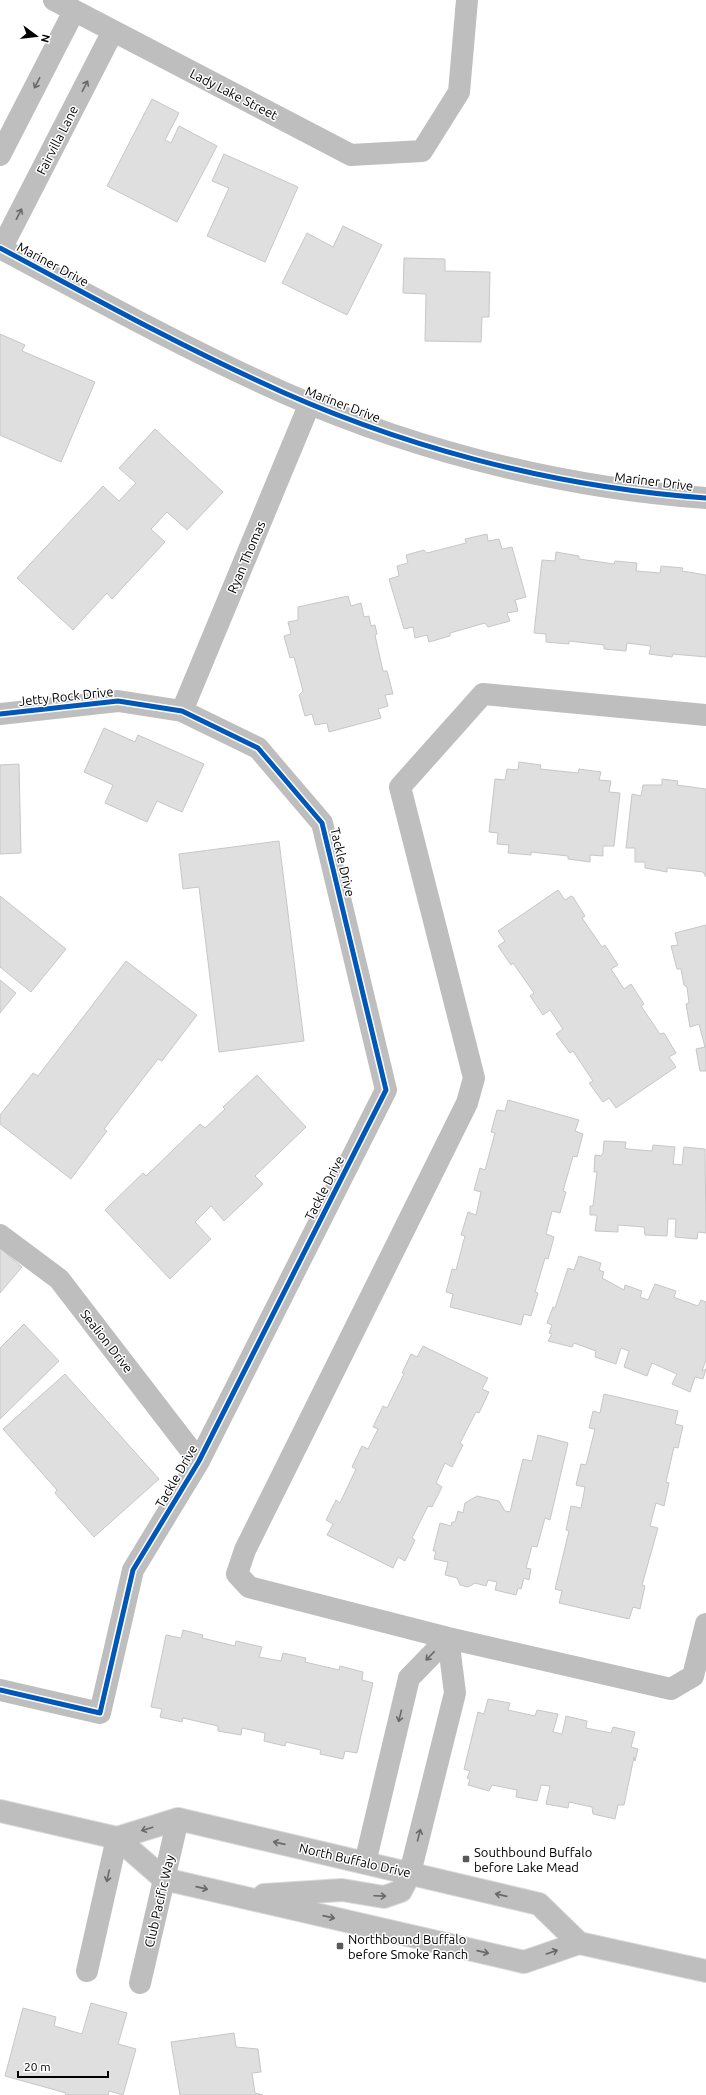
<svg xmlns="http://www.w3.org/2000/svg" width="706" height="2095" viewBox="0 0 706 2095" font-family="Ubuntu,sans-serif">
<style>
.building{fill:#dfdfdf;stroke:#c7c7c7}
.lines{fill:none;stroke-linecap:round;stroke-linejoin:round}
.major-casing{stroke:#dbdbdb;stroke-width:24}
.minor{stroke:#bebebe;stroke-width:22}
.major{stroke:#bebebe;stroke-width:22}
.cycleway-casing{stroke:#fff;stroke-width:8}
.cycleway{stroke:#0057b8;stroke-width:5}
.oneway{stroke:#686868}
.poi-dot{fill:#595959;stroke:#fff;stroke-width:1.5}
.labels{text-anchor:middle;stroke-width:3;stroke-linejoin:round;paint-order:stroke}
.street-label{font-size:13px;fill:#000;stroke:#fff}
.poi-label{font-size:13px;fill:#000;stroke:#fff;text-anchor:start}
</style>
<rect width="100%" height="100%" fill="#fff"/>
<path class="building" d="M152,99L179,113L165,140L171,143L179,126L217,146L177,222L107,186Z
M224,154L298,187L265,262L207,236L229,188L212,181Z
M343,226L382,245L347,315L282,283L307,233L333,247Z
M404,258L445,259V271L490,272L489,317H482L481,342L425,341L426,294L403,293Z
M0,334L25,345L22,351L95,382L61,462L0,435Z
M155,429L223,492L187,530L167,512L151,529L165,542L112,599L107,593L73,630L17,578L103,486L119,501L136,483L119,468Z
M487,534L488,541L499,539L502,549L512,547L526,597L515,600L518,611L507,613L510,621L488,627L485,623L450,633V636L429,642L427,635L415,638L413,627L404,629L389,579L399,576L397,566L408,563L406,555L424,550L427,553L466,543L465,539Z
M556,552L579,556V559L614,564L615,561L637,563L636,571L660,573L661,566L683,568L682,571L706,575V657L673,654L672,657L649,654L651,646L627,643L626,651L604,649V645L569,641V644L546,642V634L534,633L542,560L555,561Z
M348,596L351,606L361,603L364,617L369,616L371,626L375,625L377,634L375,635L383,671H387L393,694L385,695L388,706L378,709L381,718L329,732L327,723L315,725L312,714L305,716L299,695L303,691L294,657L290,658L284,636L291,634L288,622L298,620V607Z
M104,728L135,742L138,735L204,764L182,812L157,801L147,822L105,803L113,785L84,772Z
M519,762L541,765L540,769L578,773L579,769L601,772L599,780L611,781L609,792L620,793L614,846H603V856L590,855V862L568,859V856L531,852V855L508,853L509,845L497,844L498,833L489,832L495,779L505,780L507,769L518,770Z
M19,764L21,853L0,854V765Z
M662,779L678,781L677,785L706,789V877L703,872L669,868H667V872L645,868V862H635V848H626L632,794L641,796L643,785H662Z
M279,841L304,1041L219,1052L199,887L183,889L179,854Z
M558,890L565,900L571,896L573,897L585,916L582,918L602,947L605,945L618,965L611,969L624,989L631,984L644,1004L641,1006L660,1034L664,1033L676,1053L669,1057L676,1067L616,1108L609,1098L603,1102L589,1083L593,1081L573,1051L570,1053L556,1034L563,1029L550,1010L543,1015L530,996L534,993L513,963L511,965L498,946L505,941L498,931Z
M0,896L66,949L31,992L0,967Z
M706,925V1071H700L696,1049L705,1047L699,1024L690,1027L686,1004L689,1003L687,987L684,985L681,969H677L671,946L678,945L675,933Z
M126,961L197,1015L162,1061L158,1059L104,1129L107,1131L71,1179L0,1124V1115L33,1073L38,1076Z
M0,980L16,993L0,1013Z
M257,1075L306,1127L255,1176L263,1184L224,1221L211,1206L195,1222L211,1239L170,1279L105,1210L143,1173L146,1176L200,1124L205,1128L225,1109L223,1107Z
M508,1100L579,1120L575,1131L583,1134L577,1157L573,1156L563,1191L566,1192L560,1213L552,1211L546,1234L554,1237L548,1259L545,1258L535,1292L538,1293L531,1316L524,1314L521,1325L450,1307L453,1294L446,1292L452,1269L456,1270L465,1236L461,1235L468,1212L476,1215L481,1192L474,1190L480,1168L485,1170L495,1133L491,1132L497,1110L505,1111Z
M604,1141L626,1142L625,1148L628,1149L652,1151L653,1145L675,1147L673,1164L682,1165L684,1147L705,1149L706,1233L698,1232L697,1239L675,1237L676,1219H668L667,1236L645,1235L644,1227L618,1225V1232L595,1231L597,1217L596,1215H590V1206H593L597,1172H594L595,1155L601,1156L603,1153Z
M0,1248L22,1267L0,1293Z
M579,1256L601,1263L599,1270L604,1272L602,1278L624,1290L625,1285L642,1291L640,1297L648,1300L655,1284L676,1291L674,1297L676,1298L698,1306L701,1300L706,1302V1360L702,1371L706,1369L703,1379L695,1377L690,1392L672,1384L677,1374L652,1363L647,1376L624,1367L629,1351L621,1348L616,1364L595,1357L596,1351L574,1343L572,1347L548,1341L552,1334L549,1333L552,1325L547,1323L553,1307L555,1308L568,1268L574,1270Z
M24,1324L59,1361L0,1419V1348Z
M423,1346L488,1378L482,1389L489,1392L479,1413L476,1412L460,1443L463,1445L452,1467L445,1463L436,1483L442,1487L432,1507L428,1506L412,1538L415,1540L405,1561L398,1557L393,1568L327,1535L333,1524L326,1520L336,1500L340,1503L356,1469L352,1467L362,1446L368,1449L378,1429L373,1427L383,1406L387,1408L404,1374L402,1373L411,1354L417,1357Z
M65,1374L159,1479L94,1537L55,1493L57,1490L3,1429Z
M604,1394L678,1411L675,1424L683,1426L678,1448L674,1447L666,1482L669,1483L664,1506L656,1503L650,1526L658,1528L642,1585L645,1586L640,1609L633,1607L629,1619L559,1603L562,1591L555,1589L569,1531L566,1530L571,1506L581,1508L585,1487L576,1485L581,1464L586,1465L595,1429L589,1428L593,1411L600,1413Z
M538,1435L568,1443L550,1520L545,1518L537,1547L532,1546L526,1568L531,1569L529,1580L524,1578L521,1589L518,1588L516,1595L495,1590L497,1582L488,1580L486,1586L475,1583L468,1587L460,1585L457,1578L445,1575L448,1562L434,1559L436,1551H433L440,1523L451,1526L452,1522H455L458,1511L463,1513L465,1503L477,1496L499,1501L505,1511L510,1512L523,1459L532,1461Z
M183,1630L203,1635L202,1638L235,1646L236,1641L262,1647L259,1657L281,1661L283,1653L306,1658L305,1662L339,1670L340,1666L363,1672L362,1680L373,1683L357,1753L345,1751L343,1759L320,1754L321,1750L286,1742L285,1746L264,1741L265,1733L242,1728L241,1735L218,1731V1726L183,1718L182,1722L160,1717L162,1709L151,1707L166,1635L181,1638Z
M488,1699L510,1703L508,1710L535,1716L537,1710L558,1714L553,1732L562,1734L566,1716L587,1721L586,1728L611,1733L613,1727L635,1732L631,1747L638,1749L635,1761L634,1757L624,1805H618L615,1819L593,1814L592,1807L569,1802L568,1808L546,1804L550,1786L541,1785L537,1801L516,1797L517,1790L492,1785L489,1791L468,1785L470,1779L467,1778L470,1771L464,1769L478,1712L484,1714Z
M91,2003L127,2013L118,2044L136,2049L123,2095L109,2091L108,2095H65L66,2093L5,2076L23,2008L56,2017L54,2026L82,2034Z
M234,2033L236,2047L258,2049L261,2072L252,2073L255,2093L263,2095H180L171,2042Z"/>
<g class="lines">
<g class="major-casing">
<path id="major" d="M0,1811L117,1838L164,1879L524,1962L579,1943L706,1971
M117,1838L178,1819L539,1904L579,1943
M264,1895L342,1890L384,1897L401,1891L410,1873"/>
</g>
<path class="minor" d="M54,0L351,155L422,151L459,92L467,0
M0,155L74,11
M0,248C85,293 169,340 256,380C396,446 552,487 706,498
M1,249L113,31
M182,711L310,403
M0,714L118,701L182,711L258,748L322,823L386,1090L199,1461L133,1570L100,1713L0,1690
M706,715L483,694L400,787L474,1078L467,1103L245,1550L237,1574L249,1587L448,1638L671,1689L693,1676L706,1624
M0,1235L59,1279L199,1461
M365,1863L409,1678L448,1638L455,1693L410,1873
M87,1971L117,1838
M140,1983L178,1819"/>
<use href="#major" class="major"/>
<g class="cycleway-casing">
<path id="cycleway" d="M0,248C85,293 169,340 256,380C396,446 552,487 706,498
M0,714L118,701L182,711L258,748L322,823L386,1090L199,1461L133,1570L100,1713L0,1690"/>
</g>
<use href="#cycleway" class="cycleway"/>
</g>
<defs><path id="oneway-shaft" d="M-6 0H5M1.5-3L5.5 0L1.5 3" fill="none" stroke-width="1.6" stroke-linecap="round" stroke-linejoin="round"/></defs>
<g class="oneway">
<use href="#oneway-shaft" transform="translate(37 83) rotate(117)"/>
<use href="#oneway-shaft" transform="translate(85 86) rotate(-63)"/>
<use href="#oneway-shaft" transform="translate(19 214) rotate(-63)"/>
<use href="#oneway-shaft" transform="translate(430 1656) rotate(134)"/>
<use href="#oneway-shaft" transform="translate(400 1716) rotate(104)"/>
<use href="#oneway-shaft" transform="translate(147 1829) rotate(163)"/>
<use href="#oneway-shaft" transform="translate(419 1835) rotate(-76)"/>
<use href="#oneway-shaft" transform="translate(279 1843) rotate(-167)"/>
<use href="#oneway-shaft" transform="translate(108 1876) rotate(102)"/>
<use href="#oneway-shaft" transform="translate(202 1888) rotate(13)"/>
<use href="#oneway-shaft" transform="translate(501 1895) rotate(-167)"/>
<use href="#oneway-shaft" transform="translate(380 1896) rotate(2)"/>
<use href="#oneway-shaft" transform="translate(329 1917) rotate(13)"/>
<use href="#oneway-shaft" transform="translate(483 1952) rotate(13)"/>
<use href="#oneway-shaft" transform="translate(552 1952) rotate(-19)"/>
</g>
<g class="poi-dot">
<rect x="462" y="1855" width="8" height="8" rx="2"/>
<rect x="336" y="1942" width="8" height="8" rx="2"/>
</g>
<g class="labels">
<g class="street-label">
<text transform="translate(234 94) rotate(27)" y="5">Lady Lake Street</text>
<text transform="translate(57 140) rotate(-63)" y="5">Fairvilla Lane</text>
<text transform="translate(53 264) rotate(28)" y="5">Mariner Drive</text>
<text transform="translate(343 404) rotate(21)" y="5">Mariner Drive</text>
<text transform="translate(654 481) rotate(7)" y="5">Mariner Drive</text>
<text transform="translate(246 557) rotate(-67)" y="5">Ryan Thomas</text>
<text transform="translate(66 696) rotate(-6)" y="5">Jetty Rock Drive</text>
<text transform="translate(343 862) rotate(77)" y="5">Tackle Drive</text>
<text transform="translate(324 1188) rotate(-63)" y="5">Tackle Drive</text>
<text transform="translate(107 1341) rotate(52)" y="5">Sealion Drive</text>
<text transform="translate(176 1476) rotate(-60)" y="5">Tackle Drive</text>
<text transform="translate(355 1860) rotate(13)" y="5">North Buffalo Drive</text>
<text transform="translate(159 1901) rotate(-77)" y="5">Club Pacific Way</text>
</g>
<g class="poi-label">
<text x="474" y="1857">Southbound Buffalo<tspan x="474" dy="15">before Lake Mead</tspan></text>
<text x="348" y="1944">Northbound Buffalo<tspan x="348" dy="15">before Smoke Ranch</tspan></text>
</g>
</g>
<g transform="translate(36 36) rotate(105)" stroke="#ffffff" stroke-width="3" paint-order="stroke">
<path d="M0-3L7 15L0 10L-7 15Z" fill="#000000"/>
<text y="-6" font-size="11" font-weight="bold" text-anchor="middle" fill="#000000">N</text>
</g>
<path d="M18 2071v6h90v-6" fill="none" stroke="#000000" stroke-width="2"/>
<text x="24" y="2071" font-size="12" fill="#000000" stroke="#ffffff" stroke-width="3" paint-order="stroke">20 m</text>
</svg>
